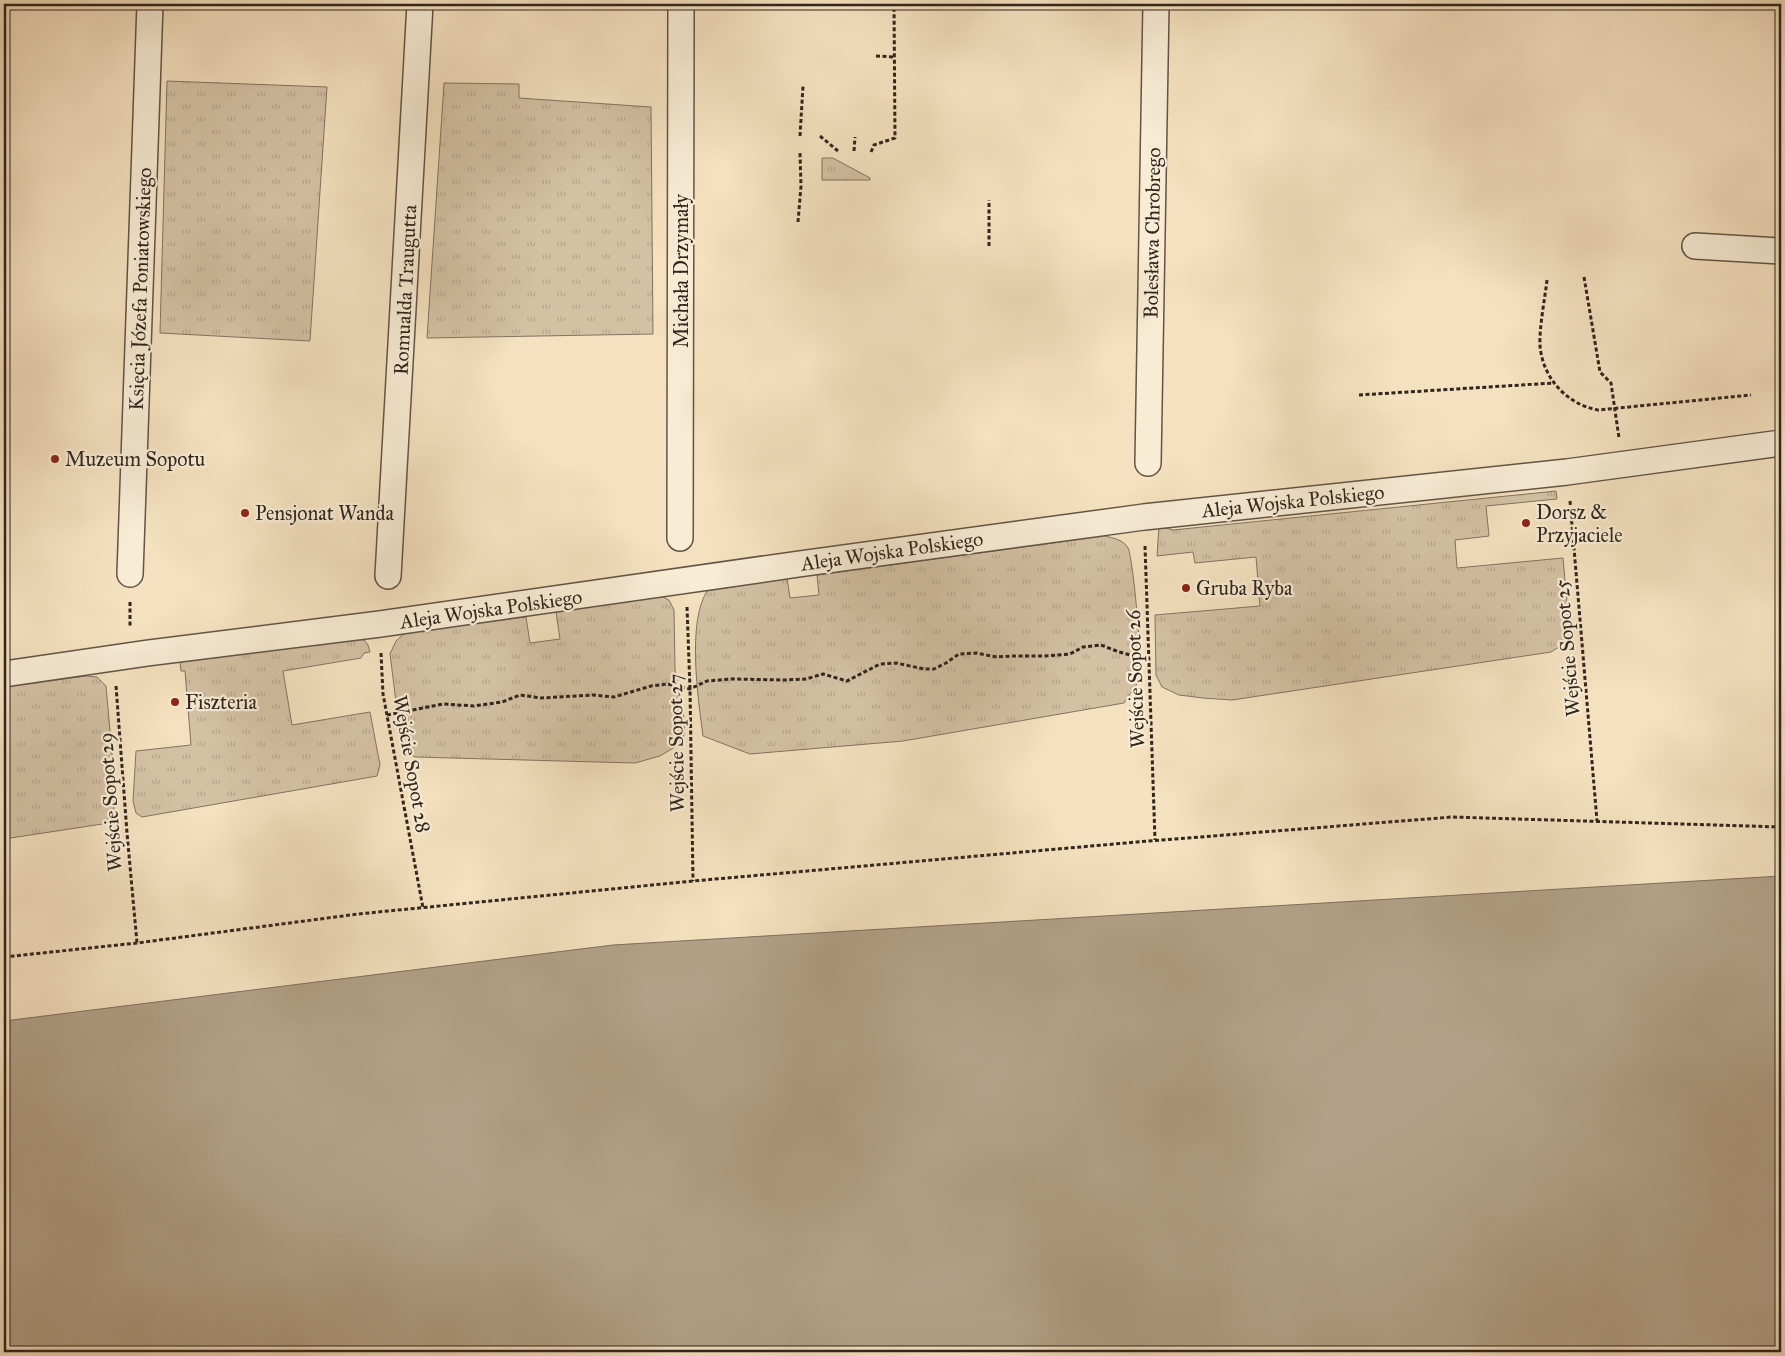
<svg xmlns="http://www.w3.org/2000/svg" width="1785" height="1356" viewBox="0 0 1785 1356" font-family="'IM FELL Great Primer',serif">
<style>
.grass{fill:url(#grass-tufts);stroke:#827361}
.water{fill:#b2a188;stroke:#7e6f5e}
.lines{fill:none;stroke-linecap:round;stroke-linejoin:round}
.street-casing{stroke:#625446;stroke-width:28}
.path{stroke:#31251e;stroke-width:3;stroke-dasharray:4 2.5;stroke-linecap:butt}
.street{stroke:#f8ecd5;stroke-width:25}
.poi-dot{fill:#8f2418;stroke:#f8ecd5;stroke-width:2}
.labels{text-anchor:middle;stroke-width:4.5;stroke-linejoin:round;paint-order:stroke}
.street-label{font-size:20px;fill:#31251e;stroke:#f8ecd5}
.poi-label{font-size:20px;fill:#31251e;stroke:#f8ecd5;text-anchor:start}
</style>
<defs>
<pattern id="grass-tufts" width="24" height="20" patternUnits="userSpaceOnUse" patternTransform="scale(1.25)"><rect width="24" height="20" fill="#d4c1a4"/><path d="M3 7l-1-3M5 7V3M7 7l1-3M15 17l-1-3M17 17v-4M19 17l1-3" fill="none" stroke="#b6a68d"/></pattern>
</defs>
<rect width="100%" height="100%" fill="#f5e1bf"/>
<filter id="stains"><feTurbulence type="fractalNoise" baseFrequency=".004" numOctaves="4"/><feColorMatrix values="0 0 0 0 .2 0 0 0 0 .09 0 0 0 0 .02 0 0 0 .5 -.17"/></filter>
<radialGradient id="worn" r=".72"><stop offset=".6" stop-color="#630" stop-opacity="0"/><stop offset="1" stop-color="#630" stop-opacity=".3"/></radialGradient>
<path class="grass" d="M167,81L327,87L310,341L160,333Z
M444,83L519,84V98L651,107L653,334L427,338Z
M822,158H833L870,178V180H822Z
M1556,491L1557,499L1486,506L1489,536L1455,540L1457,568L1563,558L1569,625L1562,645L1551,652L1232,700L1203,698L1179,695L1162,687L1156,675L1155,615L1260,606L1256,557L1195,563L1193,552L1157,556L1159,526L1173,530Z
M1105,536C1113,538 1124,540 1128,548C1133,556 1143,670 1140,677C1137,686 1129,695 1124,703L903,741L750,754L703,736C698,698 687,623 707,591L787,578L790,598L819,595L817,575Z
M661,596L669,600L674,610L675,670L685,724L683,742L660,756L635,763L415,757L402,750L390,654L396,641L406,632L526,617L530,643L560,639L556,612Z
M358,639L364,640L368,645L370,652L364,653L361,658L283,671L292,725L370,712L380,765L377,776L142,817L136,813L133,801L136,751L191,745L185,671H181L180,662Z
M86,676L97,677L106,686L114,777V812L109,823L4,839V687Z"/>
<path class="water" d="M1781,876V1352H4V1021L613,945Z"/>
<g class="lines">
<g class="street-casing">
<path id="street" d="M1695,246L1781,251
M1148,463L1156,4
M680,538L681,4
M130,574L150,4
M388,576L420,4
M4,674L148,653L380,624L799,564L1144,517L1567,472L1781,443"/>
</g>
<path class="path" d="M876,56L894,57
M800,136L803,86
M820,136L838,151
M854,151L855,137
M871,152L874,145L895,138L894,4
M798,222L801,186L800,153
M989,246V200
M1584,277L1600,372L1611,383L1619,438
M1547,280C1545,298 1539,328 1540,346C1543,378 1566,404 1598,410L1751,395
M1359,395L1554,383
M1570,501L1597,821
M1145,546L1155,840
M130,602V628
M687,607L690,689L693,881
M381,653L383,694L423,908
M116,686L127,833L137,943
M387,715L443,704L474,706L502,702L520,695L541,698L593,695L614,697L651,686L668,684L690,689L707,681L732,679L784,680L806,679L823,674L847,681L880,664L896,663L924,669H934L946,663L959,654L976,653L997,657L1012,656H1044L1070,654L1083,647L1101,645L1119,652L1150,660
M4,957L137,943L358,914L693,881L1137,842L1452,817L1781,827"/>
<use href="#street" class="street"/>
</g>
<g class="poi-dot">
<circle cx="55" cy="459" r="5"/>
<circle cx="245" cy="513" r="5"/>
<circle cx="1526" cy="523" r="5"/>
<circle cx="1186" cy="588" r="5"/>
<circle cx="175" cy="702" r="5"/>
</g>
<g class="labels">
<g class="street-label">
<text transform="translate(1152 233) rotate(-89)" y="7">Bolesława Chrobrego</text>
<text transform="translate(681 271) rotate(-90)" y="7">Michała Drzymały</text>
<text transform="translate(140 289) rotate(-88)" y="7">Księcia Józefa Poniatowskiego</text>
<text transform="translate(405 290) rotate(-87)" y="7">Romualda Traugutta</text>
<text transform="translate(1293 501) rotate(-6)" y="7">Aleja Wojska Polskiego</text>
<text transform="translate(892 551) rotate(-8)" y="7">Aleja Wojska Polskiego</text>
<text transform="translate(491 609) rotate(-8)" y="7">Aleja Wojska Polskiego</text>
<text transform="translate(1567 648) rotate(-95)" y="7">Wejście Sopot 25</text>
<text transform="translate(1135 679) rotate(-92)" y="7">Wejście Sopot 26</text>
<text transform="translate(676 743) rotate(-91)" y="7">Wejście Sopot 27</text>
<text transform="translate(412 764) rotate(80)" y="7">Wejście Sopot 28</text>
<text transform="translate(110 802) rotate(-94)" y="7">Wejście Sopot 29</text>
</g>
<g class="poi-label">
<text x="65" y="466">Muzeum Sopotu</text>
<text x="1536" y="519">Dorsz &amp;<tspan x="1536" dy="23">Przyjaciele</tspan></text>
<text x="255" y="520">Pensjonat Wanda</text>
<text x="1196" y="595">Gruba Ryba</text>
<text x="185" y="709">Fiszteria</text>
</g>
</g>
<rect width="1785" height="1356" fill="none" stroke="#f5e1bf" stroke-width="20"/>
<rect x="5" y="5" width="1775" height="1346" fill="none" stroke="#31251e" stroke-width="2.5"/>
<rect x="10" y="10" width="1765" height="1336" fill="none" stroke="#31251e"/>
<rect width="100%" height="100%" filter="url(#stains)"/>
<rect width="100%" height="100%" fill="url(#worn)"/>
</svg>
